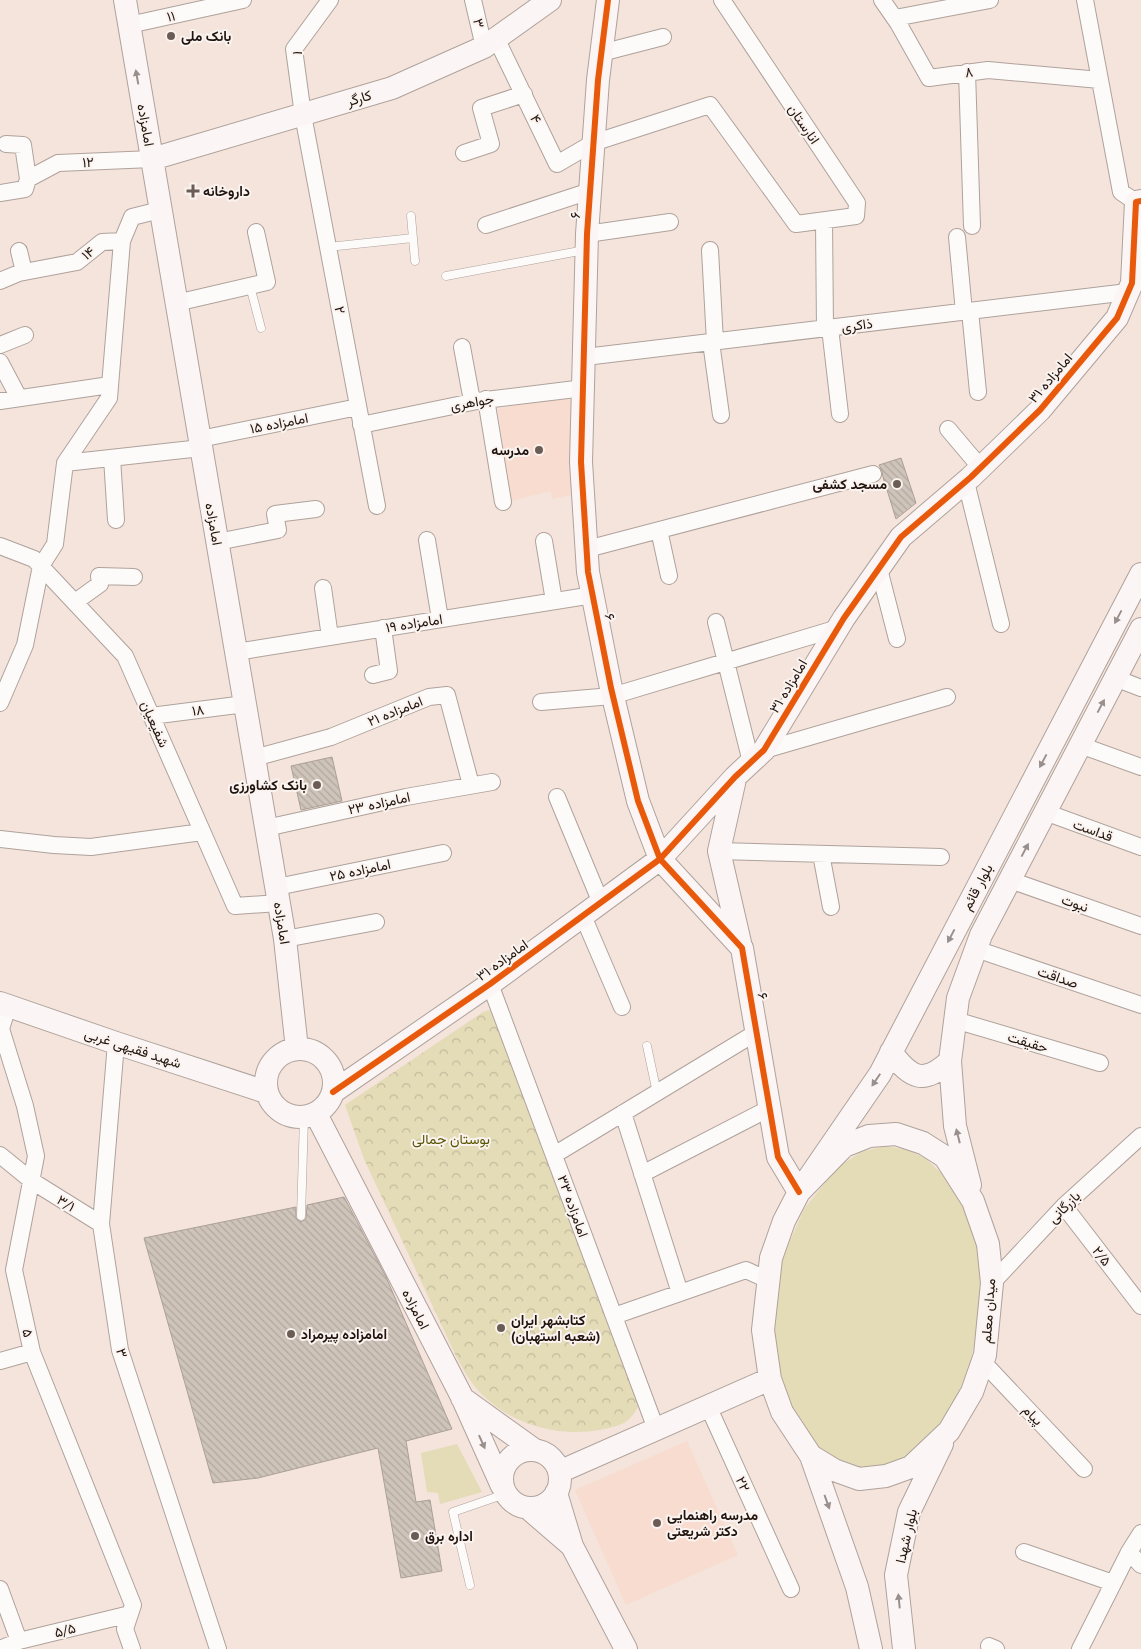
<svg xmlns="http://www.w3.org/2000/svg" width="1141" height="1649" viewBox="0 0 1141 1649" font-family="'PT Sans',Vazirmatn,sans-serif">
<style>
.built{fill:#f7dccf}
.green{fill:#e4dbb7}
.park{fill:url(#park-crowns)}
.building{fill:url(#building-back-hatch);stroke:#aba097}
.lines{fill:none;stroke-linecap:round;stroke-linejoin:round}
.lane-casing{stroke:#afa29b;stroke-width:9}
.street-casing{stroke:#afa29b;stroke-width:18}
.secondary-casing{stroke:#afa29b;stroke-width:24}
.lane{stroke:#fdfbfa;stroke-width:8}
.street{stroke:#fdfbfa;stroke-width:16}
.secondary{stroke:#fbf6f5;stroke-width:22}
.cycleway-casing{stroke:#faf3ef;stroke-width:9}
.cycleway{stroke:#e8590c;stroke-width:6}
.oneway{fill:#99908d}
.poi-dot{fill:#6b5d56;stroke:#faf3ef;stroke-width:2}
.labels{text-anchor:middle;stroke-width:4;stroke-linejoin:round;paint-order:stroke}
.street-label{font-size:14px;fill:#21140e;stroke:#faf3ef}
.poi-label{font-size:14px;font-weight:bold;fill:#21140e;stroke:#faf3ef;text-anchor:start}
.park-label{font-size:14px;fill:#5b5601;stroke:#faf3ef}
</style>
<defs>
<pattern id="park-crowns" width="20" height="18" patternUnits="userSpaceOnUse" patternTransform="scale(1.25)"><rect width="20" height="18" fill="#e4dbb7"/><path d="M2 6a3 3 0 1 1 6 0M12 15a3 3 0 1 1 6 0" fill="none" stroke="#c3bb9c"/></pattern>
<pattern id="building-back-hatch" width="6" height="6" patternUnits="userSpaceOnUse" patternTransform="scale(1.25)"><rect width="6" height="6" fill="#cfc4ba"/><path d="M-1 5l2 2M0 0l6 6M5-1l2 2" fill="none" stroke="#b1a89f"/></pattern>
</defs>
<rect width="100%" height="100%" fill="#f4e4dc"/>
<path class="built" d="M563,396L575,399L572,495L552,499L551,491L511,501L498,409Z
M687,1441L738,1555L626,1605L575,1490Z"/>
<path class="green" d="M885,1146L908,1150L925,1158L943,1175L958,1195L971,1221L978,1250L982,1308L969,1368L951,1410L922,1444L903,1460L866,1470L838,1462L814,1445L795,1419L785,1390L776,1354L774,1314L782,1259L804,1209L838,1167L861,1152Z
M457,1444L482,1492L440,1504L438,1493L427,1492L421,1453Z"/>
<path class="park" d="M497,1008L639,1405C630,1424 619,1426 600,1430C552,1438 499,1421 470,1380C464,1372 460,1363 455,1354L364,1159L345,1105L483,1012Z"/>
<path class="building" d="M901,458L916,503L896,519L883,477L882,471L879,465Z
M332,757L342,801L301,810L291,766Z
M344,1197L386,1277L452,1429L406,1441L416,1502L430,1500L442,1571L401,1578L378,1448L258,1478L213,1483L144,1238L296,1207V1218L301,1222L306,1219L307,1205Z"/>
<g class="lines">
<g class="lane-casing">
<path id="lane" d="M411,216L415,261
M328,247L413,238
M446,276L585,250
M250,286L261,328
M647,1046L657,1093
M301,1216L304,1118
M470,1585L453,1512L505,1494"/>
</g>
<g class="street-casing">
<path id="street" d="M330,0L294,49L303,115L377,506
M473,0L484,47
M882,0L898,23L929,78L988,70L1100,80
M1085,0L1121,192L1136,202
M895,18L990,0
M129,25L243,0
M496,38L557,164L593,143L710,105L796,224L856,216L857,203L722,0
M601,53L663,37
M967,72L972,226
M464,153L491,144L481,108L524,94
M28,179L58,163L152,159
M0,193L25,189L28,179L23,145L6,144
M824,221L825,329
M486,225L590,191
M587,234L670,222
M957,237L964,312
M710,250L715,342
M19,251L24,272
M0,281L19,273L77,262L102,242L122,241L132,217L160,210
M176,303L267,282L256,232
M970,311L978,392
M830,328L840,414
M711,342L721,415
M0,345L25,335
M462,347L472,401
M585,357L1128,292
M0,362L19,398
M486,399L503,502
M0,401L110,385
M361,425L477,401L584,388
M948,429L981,468
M200,439L358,407
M112,458L116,520
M65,463L201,448
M966,482L1001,624
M659,530L669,576
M427,540L440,619
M544,541L554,601
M217,542L278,530L275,514L316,509
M0,546L34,559L125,656L235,906L279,903
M587,549L873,474
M879,569L897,639
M323,588L330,637
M75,602L100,584L99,576L134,577
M716,622L751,762
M236,652L593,595
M373,675L389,671L383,628
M1115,678L1141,688
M541,702L612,696L838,628
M0,703L25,645L41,566L55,544L65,463L109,398L122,241
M151,716L245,704
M1080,745L1141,767
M764,750L947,697
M254,758L331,737L429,697L447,695L471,785
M557,797L601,903
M1045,812L1141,847
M266,828L406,797L492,782
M0,839L54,845L91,847L202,832
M719,851L941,857
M821,854L831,907
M1010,880L1141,926
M277,887L443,853
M583,916L622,1007
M285,939L376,922
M976,949L1141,1005
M490,984L656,1429
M8,1006L1,1029L25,1106L36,1156L14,1270L32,1352L133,1605L125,1629L132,1649
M955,1020L1100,1063
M116,1043L101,1224L120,1350L218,1649
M623,1113L680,1293
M0,1155L32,1181L101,1224
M554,1155L757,1032
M642,1174L770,1108
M1064,1206L1141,1306
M992,1283L1064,1206L1141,1136
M614,1316L746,1270L768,1280
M0,1361L32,1352
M982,1361L1084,1469
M708,1406L791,1589
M1024,1552L1113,1583
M1129,1552L1141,1565
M0,1589L19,1641
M989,1646L996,1649
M0,1649L19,1641L130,1614
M1080,1649L1129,1552L1141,1533"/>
</g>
<g class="secondary-casing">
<path id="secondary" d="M125,0L285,939L297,1049
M608,0L598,80L587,234L581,462L588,572L611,688L638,801L660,859L742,948L778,1157L799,1192L880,1074L1141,574
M152,159L392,88L484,47L550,0
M735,779L719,851L741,947
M0,1003L116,1043L266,1092
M266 1083a34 34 0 1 1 68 0a34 34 0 1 1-68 0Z
M891,1052C911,1079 924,1085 950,1061
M333,1092L490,984L660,859L735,777L764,750L844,618L901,537L971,477L1040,410L1117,318L1132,283L1136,202L1141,201
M316,1114L462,1397L502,1486
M970,1185L955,1126L950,1061L958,998L981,935L1141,629
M462,1398L533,1449
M502 1479a29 29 0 1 1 58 0a29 29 0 1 1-58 0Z
M811,1456L834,1470L859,1479L886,1476L911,1467L949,1431L972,1392L985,1355L992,1283L988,1244L973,1201L945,1157L923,1143L896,1134L869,1136L844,1146L799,1192L784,1221L771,1258L763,1330L770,1379L782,1412L811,1456L857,1587L871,1649
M559,1472L770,1379
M556,1493L572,1546L626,1649
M528,1508L572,1546
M904,1649L896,1575L909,1512L942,1444"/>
</g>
<use href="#lane" class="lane"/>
<use href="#street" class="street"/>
<use href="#secondary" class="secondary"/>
<g class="cycleway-casing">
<path id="cycleway" d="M608,0L598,80L587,234L581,462L588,572L611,688L638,801L660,859L742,948L778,1157L799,1192
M333,1092L490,984L660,859L735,777L764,750L844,618L901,537L971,477L1040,410L1117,318L1132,283L1136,202L1141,201"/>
</g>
<use href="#cycleway" class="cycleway"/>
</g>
<defs><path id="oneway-solid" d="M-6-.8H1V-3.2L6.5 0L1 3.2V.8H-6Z" transform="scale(1.25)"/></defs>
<g class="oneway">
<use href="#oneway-solid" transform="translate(137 77) rotate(-100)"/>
<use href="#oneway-solid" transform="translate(1118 617) rotate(118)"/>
<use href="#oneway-solid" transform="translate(1101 706) rotate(-62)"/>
<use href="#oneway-solid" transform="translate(1043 761) rotate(118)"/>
<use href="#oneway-solid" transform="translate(1025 850) rotate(-62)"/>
<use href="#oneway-solid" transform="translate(951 936) rotate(118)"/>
<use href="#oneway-solid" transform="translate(876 1080) rotate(124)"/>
<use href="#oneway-solid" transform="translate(958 1136) rotate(-104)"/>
<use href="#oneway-solid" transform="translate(482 1442) rotate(66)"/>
<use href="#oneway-solid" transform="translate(827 1502) rotate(70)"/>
<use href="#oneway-solid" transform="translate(899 1601) rotate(-96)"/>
</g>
<g class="poi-dot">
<circle cx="171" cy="36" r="5"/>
<path d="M190.5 183.5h5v5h5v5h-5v5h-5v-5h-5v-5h5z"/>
<circle cx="539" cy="450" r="5"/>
<circle cx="897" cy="484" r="5"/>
<circle cx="317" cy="785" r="5"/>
<circle cx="501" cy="1328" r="5"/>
<circle cx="291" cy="1334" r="5"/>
<circle cx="657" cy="1523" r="5"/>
<circle cx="415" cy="1536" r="5"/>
</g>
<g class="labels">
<g class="street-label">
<text transform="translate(171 16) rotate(-12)" y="5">۱۱</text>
<text transform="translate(479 23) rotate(77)" y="5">۳</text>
<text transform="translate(297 53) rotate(-83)" y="5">۱</text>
<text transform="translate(969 72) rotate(-8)" y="5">۸</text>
<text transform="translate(359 98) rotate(-17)" y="5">کارگر</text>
<text transform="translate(536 119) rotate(64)" y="5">۴</text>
<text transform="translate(804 124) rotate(56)" y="5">انارستان</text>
<text transform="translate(146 125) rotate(80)" y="5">امامزاده</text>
<text transform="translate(88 162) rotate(-2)" y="5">۱۲</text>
<text transform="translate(575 215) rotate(-86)" y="5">۶</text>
<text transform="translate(88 253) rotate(-39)" y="5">۱۴</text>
<text transform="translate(340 310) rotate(79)" y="5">۲</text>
<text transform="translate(857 325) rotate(-7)" y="5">ذاکری</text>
<text transform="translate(1050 378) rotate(-50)" y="5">امامزاده ۳۱</text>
<text transform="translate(472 402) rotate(-10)" y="5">جواهری</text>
<text transform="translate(279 423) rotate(-11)" y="5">امامزاده ۱۵</text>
<text transform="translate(214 524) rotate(80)" y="5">امامزاده</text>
<text transform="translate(610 617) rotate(79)" y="5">۶</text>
<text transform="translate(414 623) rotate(-9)" y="5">امامزاده ۱۹</text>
<text transform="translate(788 686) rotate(-59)" y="5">امامزاده ۳۱</text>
<text transform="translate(198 710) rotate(-7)" y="5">۱۸</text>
<text transform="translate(395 711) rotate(-22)" y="5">امامزاده ۲۱</text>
<text transform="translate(155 724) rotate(66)" y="5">شفیعیان</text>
<text transform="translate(379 803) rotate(-12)" y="5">امامزاده ۲۳</text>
<text transform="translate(1093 830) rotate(20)" y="5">قداست</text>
<text transform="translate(360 870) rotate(-12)" y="5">امامزاده ۲۵</text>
<text transform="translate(977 887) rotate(-62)" y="5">بلوار قائم</text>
<text transform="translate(1075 903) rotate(19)" y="5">نبوت</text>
<text transform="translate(282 923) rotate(81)" y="5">امامزاده</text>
<text transform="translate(502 960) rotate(-36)" y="5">امامزاده ۳۱</text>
<text transform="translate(1058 977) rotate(19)" y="5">صداقت</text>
<text transform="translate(763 996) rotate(80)" y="5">۶</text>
<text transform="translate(1028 1042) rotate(17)" y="5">حقیقت</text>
<text transform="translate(133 1048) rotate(18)" y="5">شهید فقیهی غربی</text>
<text transform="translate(66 1203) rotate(32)" y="5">۳/۱</text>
<text transform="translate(573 1206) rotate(70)" y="5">امامزاده ۳۳</text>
<text transform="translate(1064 1207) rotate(-45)" y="5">بازرگانی</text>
<text transform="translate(1102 1256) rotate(53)" y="5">۲/۵</text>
<text transform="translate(416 1309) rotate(63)" y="5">امامزاده</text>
<text transform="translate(988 1311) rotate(-86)" y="5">میدان معلم</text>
<text transform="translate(28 1333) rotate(78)" y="5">۵</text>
<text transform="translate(122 1353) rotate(75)" y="5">۳</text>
<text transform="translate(1033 1415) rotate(46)" y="5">پیام</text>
<text transform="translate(743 1484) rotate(66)" y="5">۲۲</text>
<text transform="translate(906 1536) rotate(-77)" y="5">بلوار شهدا</text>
<text transform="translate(65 1630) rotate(-14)" y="5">۵/۵</text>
</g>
<g class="poi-label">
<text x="181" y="41">بانک ملی</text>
<text x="203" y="196">داروخانه</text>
<text x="529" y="455" text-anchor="end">مدرسه</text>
<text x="887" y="489" text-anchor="end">مسجد کشفی</text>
<text x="307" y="790" text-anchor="end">بانک کشاورزی</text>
<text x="511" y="1325">کتابشهر ایران<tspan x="511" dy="16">(شعبه استهبان)</tspan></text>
<text x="301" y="1339">امامزاده پیرمراد</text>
<text x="667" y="1520">مدرسه راهنمایی<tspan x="667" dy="16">دکتر شریعتی</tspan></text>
<text x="425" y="1541">اداره برق</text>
</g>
<g class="park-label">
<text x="451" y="1144">بوستان جمالی</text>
</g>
</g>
</svg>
